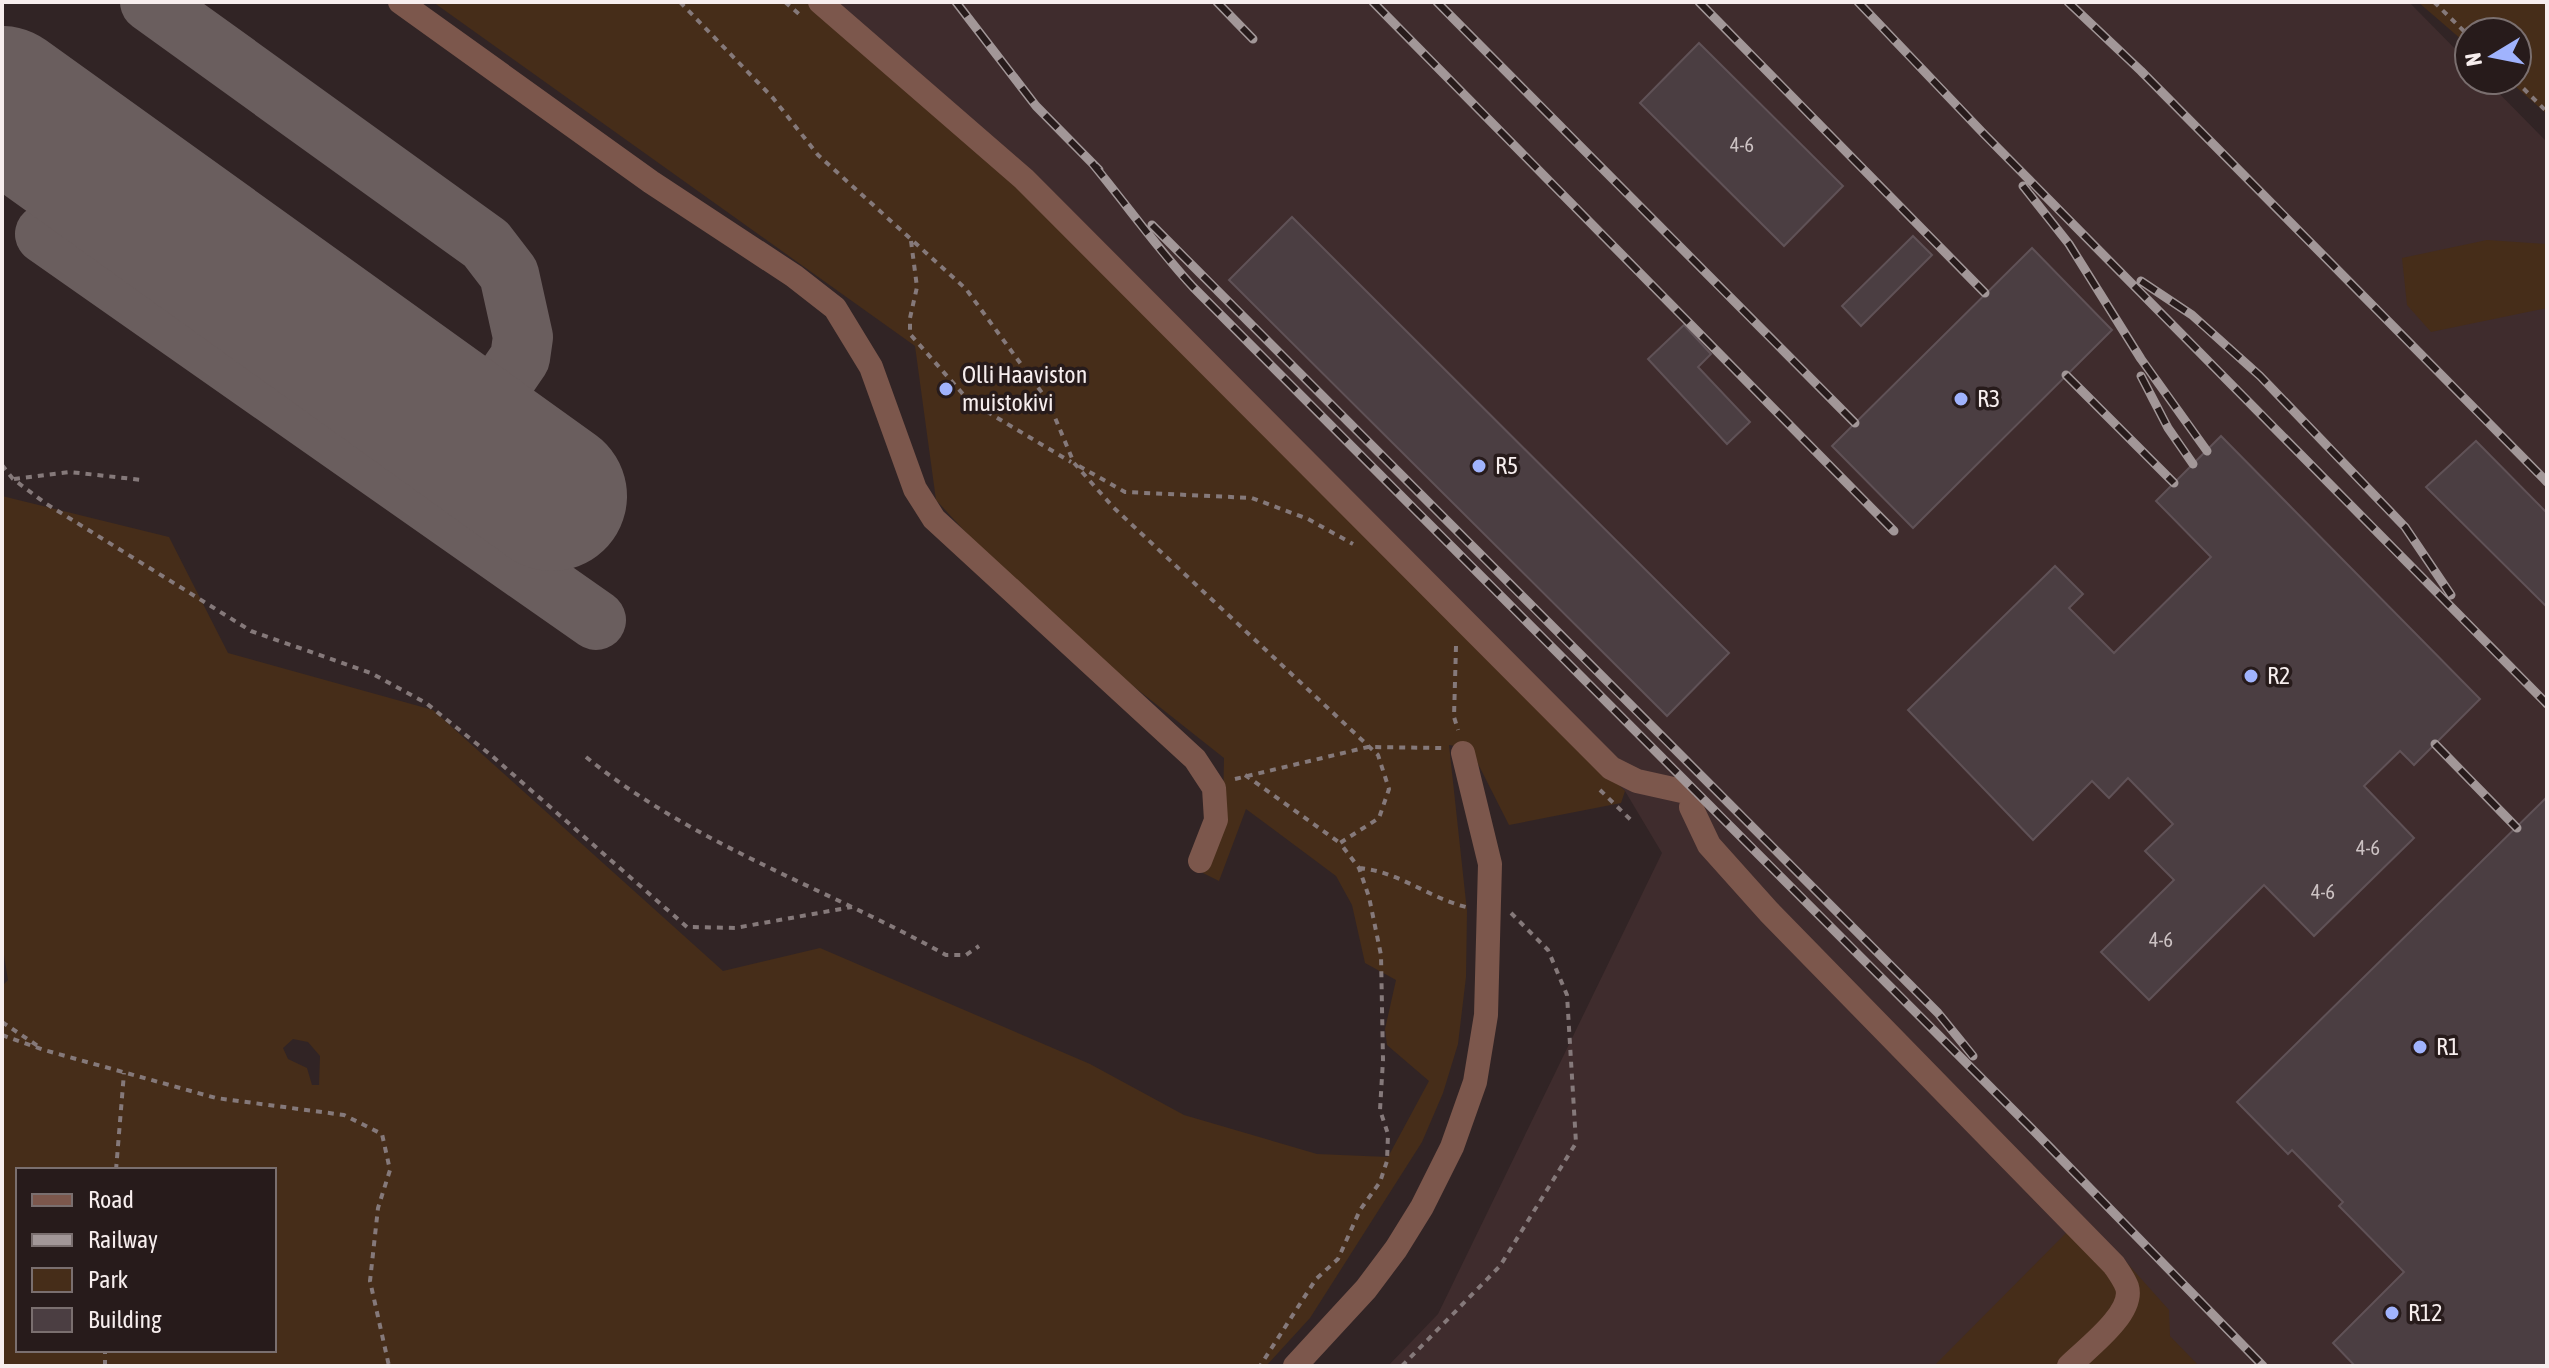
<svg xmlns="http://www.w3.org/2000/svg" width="2549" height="1368" viewBox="0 0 2549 1368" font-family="'Asap Condensed',sans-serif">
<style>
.built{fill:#3f2c2d}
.green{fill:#462d19;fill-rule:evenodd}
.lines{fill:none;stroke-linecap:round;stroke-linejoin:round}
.taxiway{stroke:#6a5e5e;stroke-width:60}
.runway{stroke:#6a5e5e;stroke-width:150}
.building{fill:#4b3e42;stroke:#605257;stroke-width:2}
.path{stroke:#85797a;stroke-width:4;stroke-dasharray:6 6;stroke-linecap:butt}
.minor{stroke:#7c574c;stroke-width:24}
.rail-casing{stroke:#a29798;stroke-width:9}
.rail{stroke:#271b1b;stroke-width:6;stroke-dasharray:18;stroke-linecap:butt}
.poi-dot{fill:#a0b3fd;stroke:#271b1b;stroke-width:3}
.labels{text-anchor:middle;stroke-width:7;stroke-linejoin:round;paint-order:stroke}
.number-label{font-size:20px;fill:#ccc2c3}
.poi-label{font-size:24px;fill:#f7eeee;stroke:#271b1b;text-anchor:start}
</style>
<rect width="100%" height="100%" fill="#312425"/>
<path class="built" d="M810,2H2409L2469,63V80H2486L2547,142V1366H1388L1438,1314L1662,853L1625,791Z"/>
<path class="green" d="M433,2H808L1011,176L1625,791L1621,803L1509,825L1470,748L1449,745L1467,911L1466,977L1458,1044L1443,1093L1422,1142L1310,1318L1266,1366H2V986L8,980L2,943V496L169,537L228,653L433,710L723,971L820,948L1090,1064L1184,1115L1317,1154L1388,1157L1429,1081L1387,1045L1385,1029L1396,980L1365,963L1352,905L1336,876L1246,809L1219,881L1203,873L1223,809L1224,758L1037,610L936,500L915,346ZM293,1039L308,1042L320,1056L319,1085H312L307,1068L288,1059L283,1048ZM18,1170H274V1350H18Z
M2418,2H2547V114L2508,80H2517V32H2469V46Z
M2487,240L2547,244V308L2431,332L2407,305L2402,258Z
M2067,1232L2119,1254L2169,1310L2170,1336L2199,1366H1934Z"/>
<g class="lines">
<path class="taxiway" d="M150,2L486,244L509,274L523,337L520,358L468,434
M45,234L596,620"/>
<path class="runway" d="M2,101L552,496"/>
</g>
<path class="building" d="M1699,43L1843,186L1784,246L1640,103Z
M1292,217L1729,653L1667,716L1229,280Z
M1913,236L1932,255L1861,326L1842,306Z
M2032,248L2112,330L1913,528L1832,446Z
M1684,325L1711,354L1698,367L1750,422L1727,444L1648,359Z
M2221,436L2480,699L2414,765L2400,751L2364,786L2414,838L2314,936L2264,885L2149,1000L2101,952L2174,880L2145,851L2173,824L2128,778L2109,798L2092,781L2033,840L1908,710L2055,566L2083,594L2069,608L2114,653L2211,557L2156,501Z
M2476,441L2547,513V607L2426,487Z
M2547,797V1366H2355L2333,1343L2404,1272L2339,1206L2343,1202L2292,1150L2288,1154L2237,1102Z"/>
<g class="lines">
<path class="path" d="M680,2L773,98L818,155L966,289L1048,401L1074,463L1113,507L1378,755L1389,789L1379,818L1340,843L1359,868L1369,897L1381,955L1383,1060L1380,1110L1388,1134L1387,1161L1380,1182L1360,1210L1338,1259L1316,1279L1260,1366
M785,2L799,14
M2434,2L2469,36
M2515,80L2547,112
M911,241L917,287L910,318V334L969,401L1071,462
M2,465L13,479L45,503L251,631L371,673L426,703L492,756L687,927L735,928L852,907
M1079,466L1125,492L1252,498L1308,519L1353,544
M14,479L70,472L142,480
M1456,646L1454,717L1458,730
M586,757C694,845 826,888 946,955H966L979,946
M1245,775L1340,843
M1235,779L1368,747L1442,748
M1600,790L1634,823
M1359,868C1398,871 1429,898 1466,907
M2,1022L38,1046
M2,1035L44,1050L216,1098L344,1115L382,1134L390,1170L378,1208L370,1281L389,1366
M116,1170L124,1073
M105,1366V1350
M1402,1366L1500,1266L1576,1143L1567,995L1548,950L1511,913"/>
<path class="minor" d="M400,2L651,182L794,276L835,308L871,367L915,489L934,519L1195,759L1214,788L1216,820L1200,861
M820,2L1024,179L1611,768L1637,781L1682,791
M1691,807L1709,845L1769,912L2114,1265C2118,1271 2124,1279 2127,1287C2135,1313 2086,1349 2069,1366
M1295,1366L1366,1289L1396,1249L1422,1207L1452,1147L1475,1082L1486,1015L1490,864L1463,753"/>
<g class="rail-casing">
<path id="rail" d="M956,2L1036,106L1099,170
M1217,2L1253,39
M1373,2L1894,531
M1437,2L1855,423
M1699,2L1985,293
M1858,2L1983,133L2547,704
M2068,2L2141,71L2547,482
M1092,163C1126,204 1157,248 1193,287L2036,1133L2263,1366
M2023,186L2069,244L2141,359L2207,451
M1152,225L1938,1013L1973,1056
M2141,281L2192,315L2260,376L2405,527L2451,595
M2066,375L2174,483
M2141,376L2168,428L2193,464
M2435,744L2517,828"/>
</g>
<use href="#rail" class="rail"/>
</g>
<g class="poi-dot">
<circle cx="946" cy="389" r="8"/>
<circle cx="1961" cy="399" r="8"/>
<circle cx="1479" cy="466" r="8"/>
<circle cx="2251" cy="676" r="8"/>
<circle cx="2420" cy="1047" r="8"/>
<circle cx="2392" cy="1313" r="8"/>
</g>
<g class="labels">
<g class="number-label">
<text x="1742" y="152">4-6</text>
<text x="2368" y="855">4-6</text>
<text x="2323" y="899">4-6</text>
<text x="2161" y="947">4-6</text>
</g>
<g class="poi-label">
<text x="962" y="383">Olli Haaviston<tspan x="962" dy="28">muistokivi</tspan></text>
<text x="1977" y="407">R3</text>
<text x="1495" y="474">R5</text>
<text x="2267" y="684">R2</text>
<text x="2436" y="1055">R1</text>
<text x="2408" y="1321">R12</text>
</g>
</g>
<rect width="2549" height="1368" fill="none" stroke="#f7eeee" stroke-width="8"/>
<rect x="16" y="1168" width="260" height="184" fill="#271b1b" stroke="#7a6f6f" stroke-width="2"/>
<rect x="32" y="1194" width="40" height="12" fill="#7c574c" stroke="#7a6f6f" stroke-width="2"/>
<text x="88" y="1208" font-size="24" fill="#f7eeee">Road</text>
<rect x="32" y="1234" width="40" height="12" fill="#a29798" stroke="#7a6f6f" stroke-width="2"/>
<text x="88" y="1248" font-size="24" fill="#f7eeee">Railway</text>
<rect x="32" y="1268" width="40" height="24" fill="#462d19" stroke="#7a6f6f" stroke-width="2"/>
<text x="88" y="1288" font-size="24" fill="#f7eeee">Park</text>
<rect x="32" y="1308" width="40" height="24" fill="#4b3e42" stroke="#7a6f6f" stroke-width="2"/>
<text x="88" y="1328" font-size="24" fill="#f7eeee">Building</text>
<g transform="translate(2493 56) rotate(260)"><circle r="38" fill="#271b1b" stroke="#7a6f6f" stroke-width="2"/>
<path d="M0-6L14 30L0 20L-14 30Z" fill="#a0b3fd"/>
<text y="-12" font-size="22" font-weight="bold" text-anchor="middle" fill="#f7eeee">N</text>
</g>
</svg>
